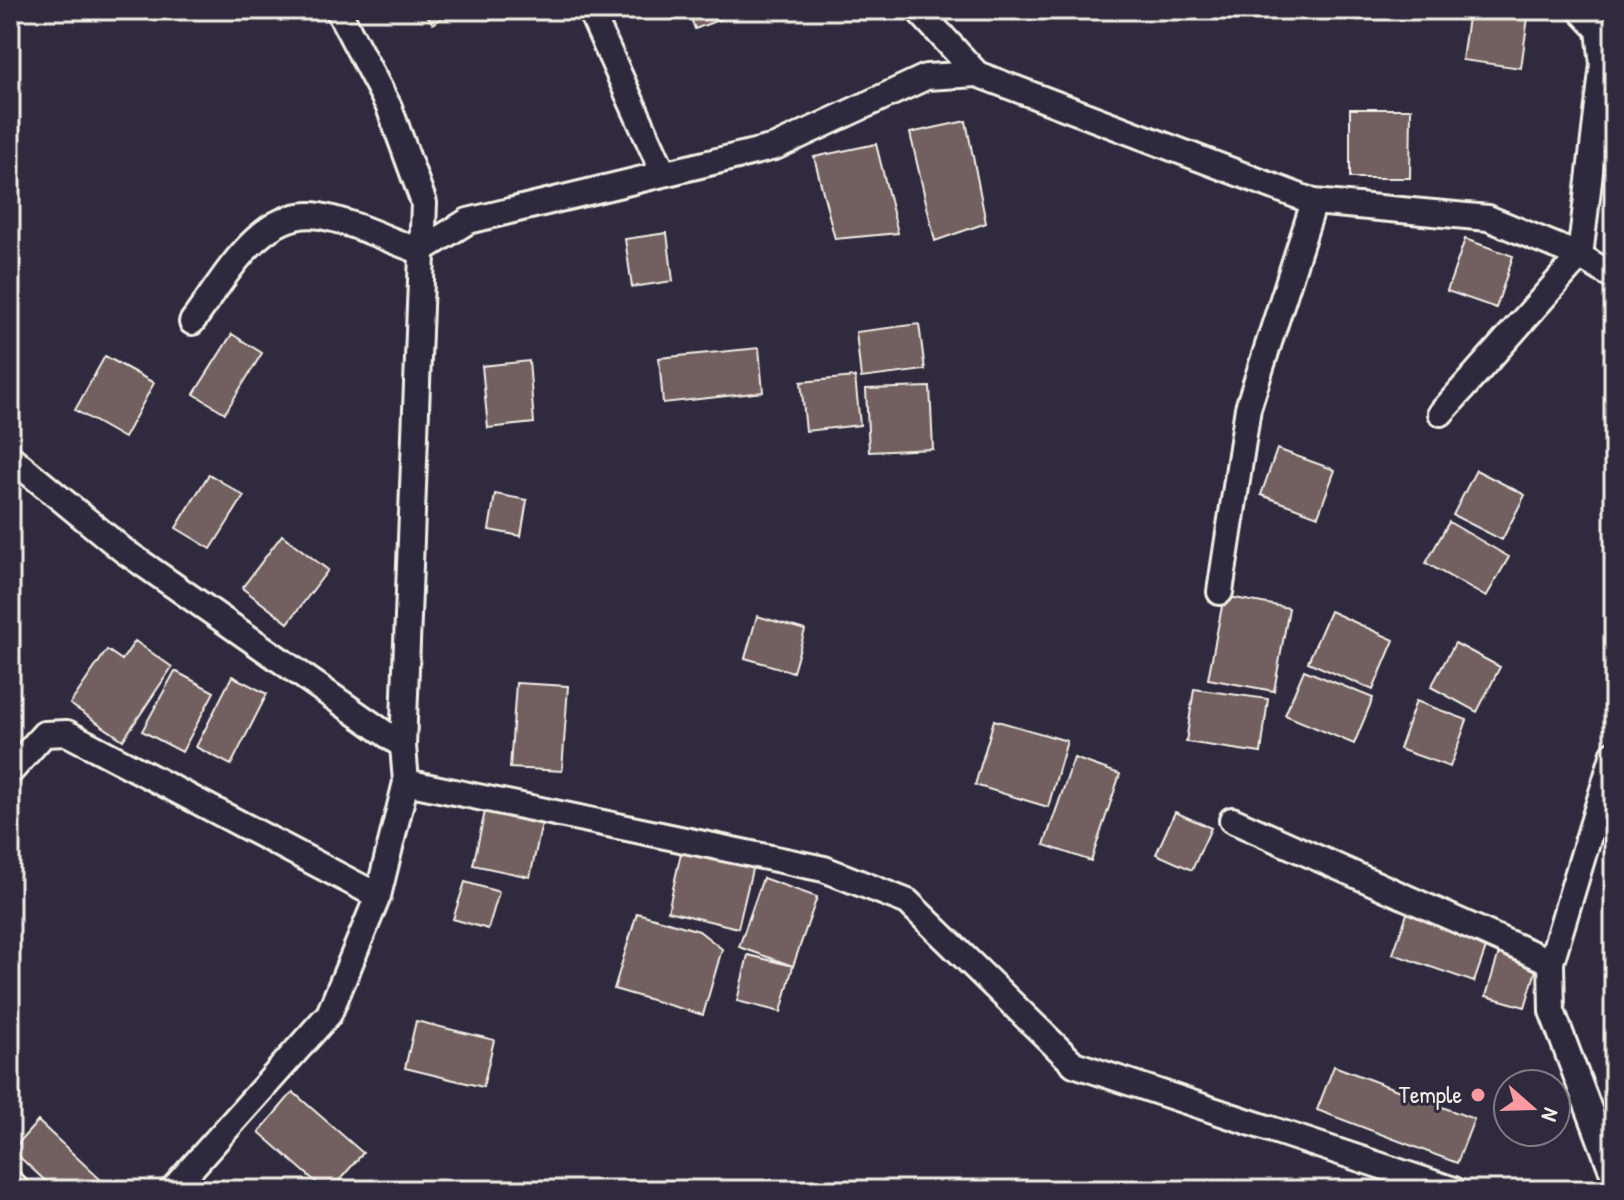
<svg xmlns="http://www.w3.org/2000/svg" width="1624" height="1200" viewBox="0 0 1624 1200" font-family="'Patrick Hand',sans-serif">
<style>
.building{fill:#725e5f;stroke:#f4f1e8;stroke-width:2}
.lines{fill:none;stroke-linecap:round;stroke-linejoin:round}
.minor-casing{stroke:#f4f1e8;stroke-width:30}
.minor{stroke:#2f2a3d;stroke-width:24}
.poi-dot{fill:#ff9aa2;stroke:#2f2a3d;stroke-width:3}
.labels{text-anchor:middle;stroke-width:6;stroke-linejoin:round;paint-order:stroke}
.poi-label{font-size:24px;fill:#f4f1e8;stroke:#2f2a3d;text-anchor:end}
</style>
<rect width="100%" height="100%" fill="#2f2a3d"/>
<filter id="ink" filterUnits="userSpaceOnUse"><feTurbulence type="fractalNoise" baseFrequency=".0125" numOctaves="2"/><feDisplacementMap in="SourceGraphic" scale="16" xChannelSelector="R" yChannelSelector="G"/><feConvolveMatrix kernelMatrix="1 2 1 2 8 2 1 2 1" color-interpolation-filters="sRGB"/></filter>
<g filter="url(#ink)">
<path class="building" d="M423,10H454L433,24Z
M688,10H742V11L695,29Z
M1469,10H1529L1521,68L1462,60Z
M1350,109H1411L1410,178H1350Z
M966,121L986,223L935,241L910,133Z
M876,144L898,233L835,239L814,157Z
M667,233L673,281L632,287L625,239Z
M1465,239L1513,256L1496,308L1447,291Z
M919,324L925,370L861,378L856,332Z
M232,334L262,353L225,413L194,394Z
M759,348L763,392L663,403L659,358Z
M105,356L154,383L124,438L75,410Z
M529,361L534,423L488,428L482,366Z
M855,377L860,425L806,431L801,382Z
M930,387L933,449L869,452L866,389Z
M1277,449L1335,470L1318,516L1261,495Z
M1476,470L1525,495L1502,540L1453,515Z
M209,474L244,496L211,549L176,528Z
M495,494L527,500L521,536L489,530Z
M1449,522L1509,557L1486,597L1426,563Z
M282,535L328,570L288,623L242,588Z
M1224,596L1289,608L1274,691L1208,679Z
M1330,611L1394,640L1373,690L1308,662Z
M757,616L805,630L793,672L745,658Z
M135,641L172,667L123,740L70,704L107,650L122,660Z
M1455,643L1500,667L1477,712L1431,687Z
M1304,670L1373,698L1354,744L1285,715Z
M175,671L214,692L182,752L142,731Z
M232,676L267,694L231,765L196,747Z
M516,683L568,686L562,771L510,768Z
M1194,689L1268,699L1261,753L1186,742Z
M1416,701L1467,720L1450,767L1399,749Z
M994,720L1067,741L1048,807L975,785Z
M1074,758L1120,774L1091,861L1044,845Z
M486,807L543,819L530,877L473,865Z
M1175,812L1211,828L1192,870L1156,854Z
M683,844L754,861L738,928L668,911Z
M763,878L817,897L793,966L739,947Z
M465,882L499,892L488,929L453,919Z
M1408,911L1489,939L1474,982L1393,954Z
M637,913L699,931L722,949L703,1015L614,989Z
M1500,949L1539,960L1525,1007L1486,996Z
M748,955L793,966L781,1012L737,1001Z
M416,1021L494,1040L483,1087L405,1068Z
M1334,1066L1474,1119L1457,1163L1317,1110Z
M293,1092L363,1153L331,1190H325L259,1132Z
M38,1121L102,1181L94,1190H55L12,1150Z"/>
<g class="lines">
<g class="minor-casing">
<path id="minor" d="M590,10L663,172
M918,10L977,74
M420,251L468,221L775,147L926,77L977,74L1314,202L1488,218L1580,256L1614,277
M192,322C222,283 260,206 320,216C353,222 388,240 420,251
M1441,413L1580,256L1603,64L1599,30L1580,10
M10,457L123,550L403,746
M1220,592L1248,408L1314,202
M1614,753L1551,962L1552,1011L1614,1176
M10,772L44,734L67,733L378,896
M406,782L824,869L908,902L1074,1064L1454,1190
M1232,820L1551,962
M10,1182L17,1190
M172,1190L329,1014L378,896L406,782L403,746L424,203L389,107L338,10"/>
</g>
<use href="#minor" class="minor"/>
</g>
</g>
<circle class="poi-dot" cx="1478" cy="1095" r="8"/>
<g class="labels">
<g class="poi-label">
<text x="1462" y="1103">Temple</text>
</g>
</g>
<rect width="1624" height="1200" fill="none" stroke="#2f2a3d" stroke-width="40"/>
<rect x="20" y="20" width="1584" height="1160" fill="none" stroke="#f4f1e8" stroke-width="3" filter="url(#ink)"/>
<g transform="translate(1532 1108) rotate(110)"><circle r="38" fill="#2f2a3d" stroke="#7e7a81" stroke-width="2"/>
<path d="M0-6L14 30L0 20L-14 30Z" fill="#ff9aa2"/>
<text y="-12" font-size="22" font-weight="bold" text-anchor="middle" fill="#f4f1e8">N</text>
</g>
</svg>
